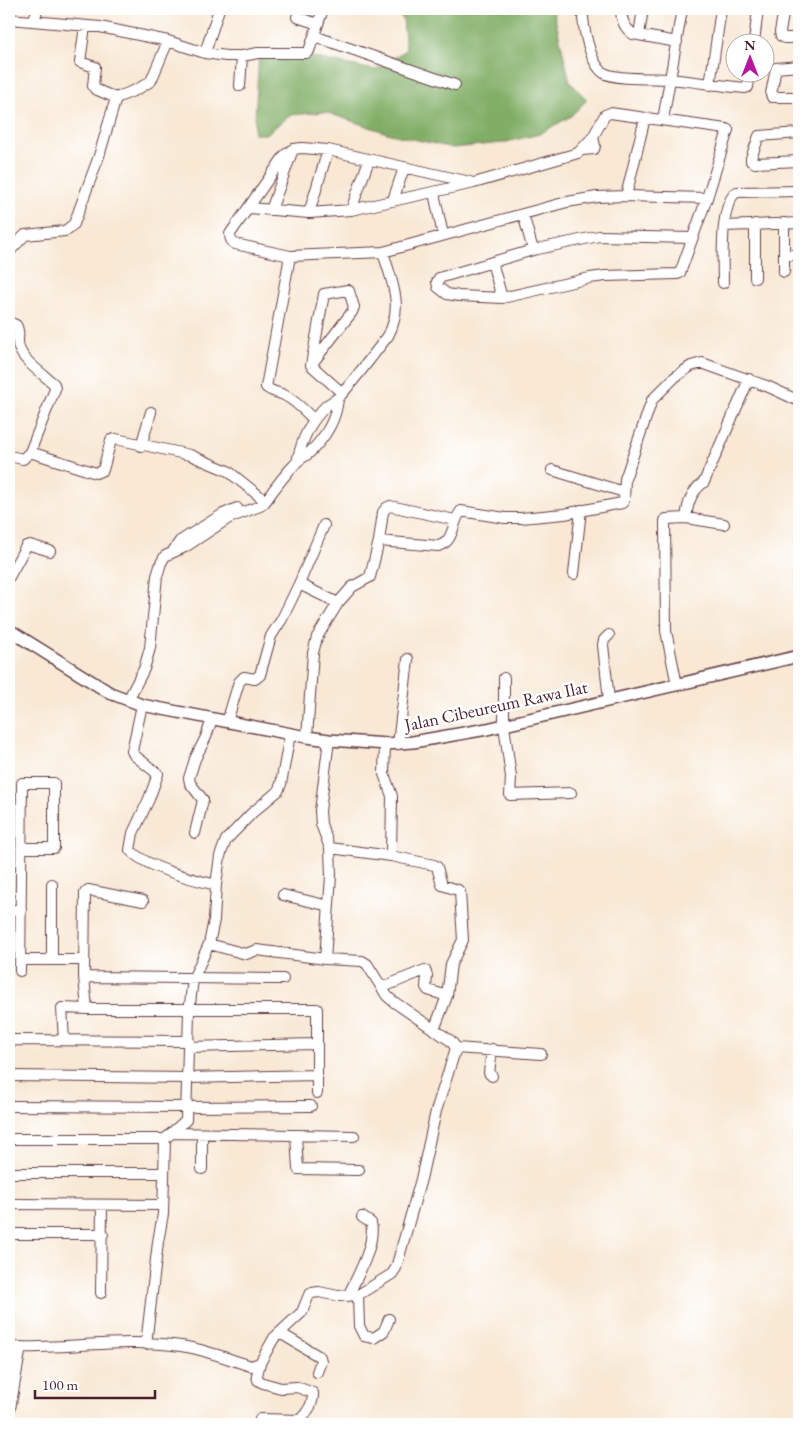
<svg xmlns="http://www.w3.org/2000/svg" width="808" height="1433" viewBox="0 0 808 1433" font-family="'EB Garamond',serif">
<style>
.forest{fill:#81ae66;stroke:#666648}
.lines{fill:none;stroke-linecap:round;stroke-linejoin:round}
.minor-casing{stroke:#643d44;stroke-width:12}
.tertiary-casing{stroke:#643d44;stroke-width:14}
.minor{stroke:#fff;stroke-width:10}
.tertiary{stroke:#fff;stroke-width:11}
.labels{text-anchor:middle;stroke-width:5;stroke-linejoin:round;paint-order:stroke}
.street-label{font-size:18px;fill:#4a1f2b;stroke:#fff}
</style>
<rect width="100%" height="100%" fill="#fff"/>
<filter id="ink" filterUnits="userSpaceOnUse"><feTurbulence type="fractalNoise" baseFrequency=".02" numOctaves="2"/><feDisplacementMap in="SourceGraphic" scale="10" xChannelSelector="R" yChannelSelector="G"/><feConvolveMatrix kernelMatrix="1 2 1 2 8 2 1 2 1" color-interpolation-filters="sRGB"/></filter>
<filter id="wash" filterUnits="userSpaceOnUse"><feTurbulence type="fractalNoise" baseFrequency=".0096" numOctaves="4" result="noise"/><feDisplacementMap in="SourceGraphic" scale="20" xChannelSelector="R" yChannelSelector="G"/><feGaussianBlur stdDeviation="1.12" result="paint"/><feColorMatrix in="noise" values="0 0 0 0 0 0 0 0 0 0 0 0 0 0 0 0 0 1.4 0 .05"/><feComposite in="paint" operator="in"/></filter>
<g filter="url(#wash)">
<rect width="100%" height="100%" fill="#f8e8d4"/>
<path class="forest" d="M390,9H553L570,82L587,100L571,116L540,134L502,143L453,148L390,134L325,112L291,115L266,134H254L259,53L272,49L375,70L406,50L403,19Z"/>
</g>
<g filter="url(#ink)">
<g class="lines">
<g class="minor-casing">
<path id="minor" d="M583,9C582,25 590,64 604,73C616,80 654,78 669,79C694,81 720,86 745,88L748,87L750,72
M621,9C621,19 624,28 633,34L677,42
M784,9L780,32L781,36L785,38H799
M297,17L318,24
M9,19L100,27L168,41L205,53L226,56H242L258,53H306L309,51L323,9
M33,21L38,9
M85,26L80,62L95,67L93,86L95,89L116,98
M639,35L643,9
M314,36L455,85
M754,42L758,9
M205,53L219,9
M799,66L776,68L771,94L772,97H799
M710,85L721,9
M240,86L242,56
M663,120L682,9
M799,133L759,136L751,158V161L755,163L799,161
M582,150L594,149L595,146L593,137
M470,182L328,150L302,148L293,149L285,155L230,234C230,239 231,242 235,244L290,256L383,252L567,202L597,197L626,196L707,198
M434,193L443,235
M626,196L645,118
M393,200L404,168
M249,208L309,213L351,210L474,183L578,153L593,137L605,115L610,113L726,129L728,130L707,198L680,273L677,274L605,276L590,278L502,298L459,296L447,294L438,287L437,282L439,278L533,250L599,236L692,238
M271,210L292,152
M351,210L369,160
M309,213L328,150
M523,214L533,250
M755,224V278
M724,226L799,223
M9,252L25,235L65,231L74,224L99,156L116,98L138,89L151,81L168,41
M784,255H799
M290,256L266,387C271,392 278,392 284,395C296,401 305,411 314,420
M492,262L502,298
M784,272V223
M723,283C723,263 719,203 737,192L799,191
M9,322L16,325C21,332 16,340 19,348C24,362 43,374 54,384L55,389L30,452L23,459L9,456
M311,365L352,312L354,307L349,291L348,290L324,294L311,365L342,393
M141,446L151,412
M30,452L96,473L103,470L111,440L116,439L190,455L228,471L263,499
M297,462C302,439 310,421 327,405C331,402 336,400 340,396C357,377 372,356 388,336C404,305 392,283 383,252
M552,470L624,492
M686,518L724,524
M379,541L383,512L386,508L390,506L455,520
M173,551L180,541L223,514L237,508
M574,574L581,510
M9,577L26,546L30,545L50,551
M299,584L324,525
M609,635L604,640L603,645L609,700
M504,678V725L511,777L510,795L571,793
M677,685L666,631L665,521L666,519L686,518C688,502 691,492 704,482L749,379
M128,700L144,669L150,648L157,576L161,563L165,556L185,547L229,518L260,506L265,502C274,489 285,474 297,462C301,458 306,456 309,453C325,438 336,420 338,399
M142,705L132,751L134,755L158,774L149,799L133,833L130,850C147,868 192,879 216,885
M227,722L239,682L244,677L255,679L260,675L271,636L282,619L299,584L338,603
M307,737L313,653L317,637L338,603L352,587L370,577L379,541L438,546C454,543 452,522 461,511L505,518H521L564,514L622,503L624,501L625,479L652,400L675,377L691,366L702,363L769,387L799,401
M329,740L320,811L321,824L330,848L331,876L325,959L362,961L367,964L387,996L394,1002L451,1041L456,1048L541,1054
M385,743L384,774L392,796L391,856
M398,744L408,659
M195,833L203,800L190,783L189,778L195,759L206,737L212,719
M330,848L391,856L434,865L437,867L442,885L458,890L460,892L463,940L451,964L447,996L434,1030
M52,884V960
M283,895L329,906
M9,910H21
M209,944L246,954L257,950L325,959
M20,960H84
M20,971L22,783H54V848H21
M84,977L85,893L88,890L143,901
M383,987L425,970L427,976L426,987L428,990L447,996
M87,1009H317V1093
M64,1040L62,1008L87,1009L84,977L283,979
M9,1045L12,1040L189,1041
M188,1047L317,1044
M9,1076L188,1078L317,1075
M492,1076L489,1073L492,1049
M9,1106L187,1107L311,1106
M172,1133L354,1136
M202,1134V1169
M296,1135L298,1169L359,1170
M9,1139H165
M9,1173H164
M9,1204L163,1205
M9,1234H103
M101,1293L102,1205
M358,1295L359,1326L364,1336L374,1338L384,1331L389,1319
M348,1296C357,1277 376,1244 371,1223L362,1217
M280,1333L320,1357L321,1361L317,1372
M146,1344L158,1242L163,1214L165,1139L186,1120L189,1012L193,979L209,944L214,920L216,885L220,856L226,840L252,813L278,791L281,784L290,734
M9,1347C66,1349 124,1338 181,1346C204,1349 228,1359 251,1366L260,1363L274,1338L302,1312L309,1295L312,1293L319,1292L338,1296L358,1295L392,1274L396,1268L421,1179L436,1111L456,1048
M260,1363L257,1375L258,1380L263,1383L281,1388L297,1387L313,1393C314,1403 307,1413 300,1420L260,1419
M10,1409L21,1347"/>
</g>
<g class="tertiary-casing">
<path id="tertiary" d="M9,630L110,693L142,705L307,737L329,740L387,744L413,742L487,729L799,656"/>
</g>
<use href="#minor" class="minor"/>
<use href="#tertiary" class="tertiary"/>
</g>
</g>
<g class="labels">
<g class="street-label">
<text transform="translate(496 706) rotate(-12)" y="6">Jalan Cibeureum Rawa Ilat</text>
</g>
</g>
<rect width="808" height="1433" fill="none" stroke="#fff" stroke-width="30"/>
<g transform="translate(750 58)"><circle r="24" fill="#ffffff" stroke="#b7a5aa"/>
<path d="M0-4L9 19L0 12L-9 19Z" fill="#b5179e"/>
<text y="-8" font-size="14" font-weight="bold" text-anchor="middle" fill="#4a1f2b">N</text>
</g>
<path d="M35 1390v8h120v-8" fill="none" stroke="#4a1f2b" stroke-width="2.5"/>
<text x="42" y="1390" font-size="15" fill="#4a1f2b" stroke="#ffffff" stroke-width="4" paint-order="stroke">100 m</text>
</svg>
